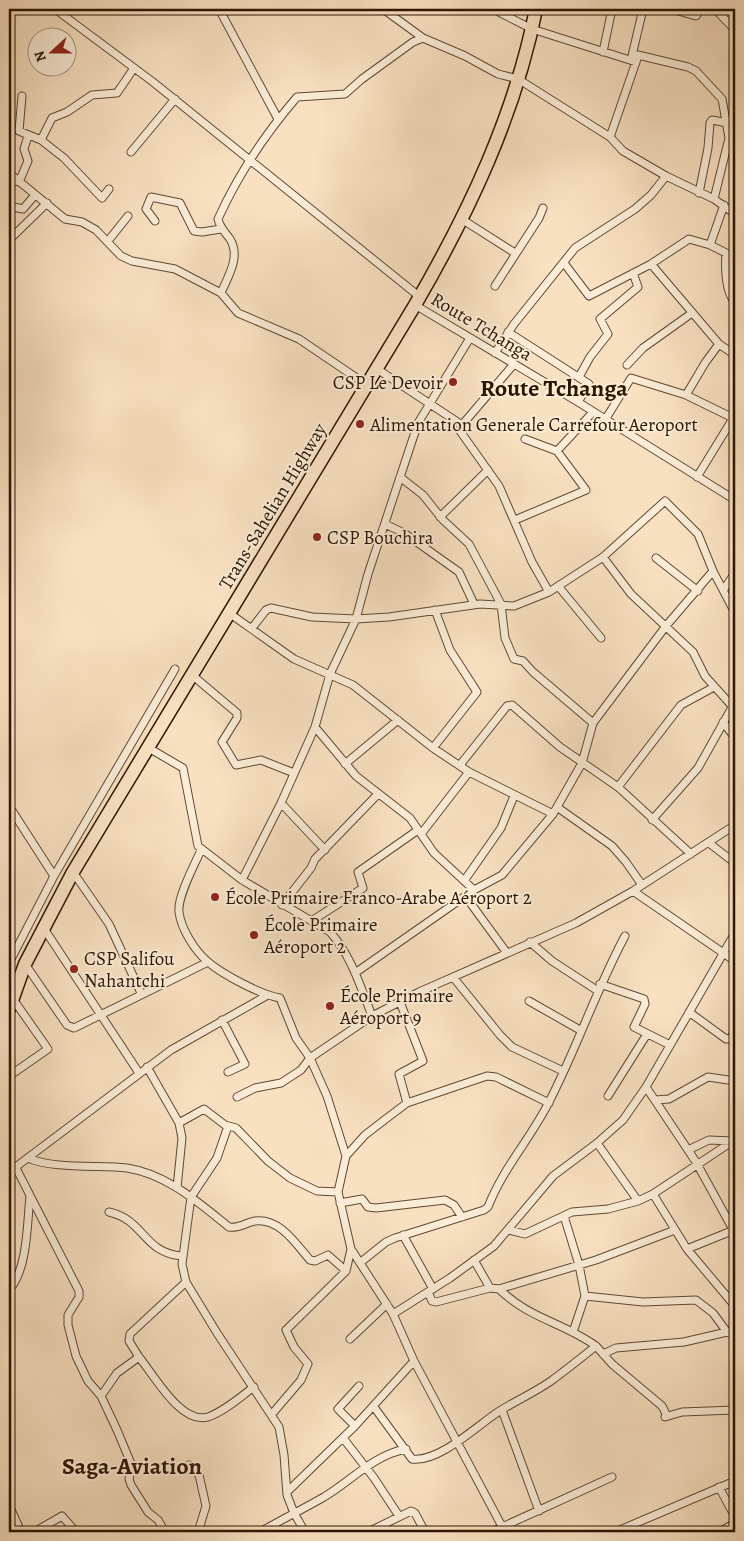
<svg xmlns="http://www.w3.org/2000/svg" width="744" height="1541" viewBox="0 0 744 1541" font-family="Alegreya,serif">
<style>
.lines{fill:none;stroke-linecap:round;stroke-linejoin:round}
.street-casing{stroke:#604832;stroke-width:9}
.highway-casing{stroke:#2d1503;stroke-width:15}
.street{stroke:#faecd7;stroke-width:7}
.highway{stroke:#f8e1c1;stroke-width:12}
.poi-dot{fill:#8f2418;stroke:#faecd7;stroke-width:2}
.labels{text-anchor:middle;stroke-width:4;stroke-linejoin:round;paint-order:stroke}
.street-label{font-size:19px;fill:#2d1503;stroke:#faecd7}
.poi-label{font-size:19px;fill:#2d1503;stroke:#faecd7;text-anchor:start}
.district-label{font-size:24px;font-weight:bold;fill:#2d1503;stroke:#faecd7}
</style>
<rect width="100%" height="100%" fill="#f8e1c1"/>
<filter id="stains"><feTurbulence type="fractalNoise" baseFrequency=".004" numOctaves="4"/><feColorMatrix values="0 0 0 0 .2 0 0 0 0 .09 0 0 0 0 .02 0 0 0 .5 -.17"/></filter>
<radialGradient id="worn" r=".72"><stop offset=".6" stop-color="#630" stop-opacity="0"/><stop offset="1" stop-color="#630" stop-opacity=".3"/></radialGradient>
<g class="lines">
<g class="street-casing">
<path id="street" d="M55,9L153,82L420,297
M219,9L278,119
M383,9L423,38
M493,9L532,29L636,62L638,55L688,67L696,71L722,99L729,138L714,199
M671,9L696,16L701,9
M715,9L735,30
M603,52L612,9
M631,60L643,9
M22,96L19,131L41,140
M610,137L636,62
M131,152L175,99
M9,173L65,219L82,222L96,230L121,256L132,261L175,269L221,293L238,313L299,339L367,385
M19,182L28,161L24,149L28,136
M9,187L16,179
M109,189L102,198L64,158L41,140L52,118L67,112L92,95L117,93L134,68
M699,193L708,148L710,123L712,120L728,123
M724,205L710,245L726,253C725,266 725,293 735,302
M9,206L23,209L35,195
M463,220L515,253
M155,221L146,209L151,197L180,203L194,231L202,232L221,229
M9,240L47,203
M108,241L128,216
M564,263L589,296L651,264L689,239L710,245
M651,264L719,344L735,355
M495,286L539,218L543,208
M221,293C228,276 241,257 230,239C225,232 220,228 218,219C238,175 266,133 297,97L345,94L362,79L413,42L423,38L465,56L498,74L518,79L610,137L623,151L666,176L714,199L735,214
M415,305L578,402L735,500
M508,332L589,384L578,402
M495,353L514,324L575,248L635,209L651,195L666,176
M627,365L643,348L692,313
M377,369L462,425L460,431L499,486L532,562L549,592
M579,377L590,357L608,334L600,319L638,287L633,273
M686,395L705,363L719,344
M605,420L631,378L686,395L735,419
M462,425L514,364
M557,451L593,412
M400,477L423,495L443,520L469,544L501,604L505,638L514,659L523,661L533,672L593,723
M697,477L735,415
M440,517L488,470
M515,520L586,490L557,451L525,439
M385,524L404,533L459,572L474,604
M603,557L665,501L698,534L713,571L735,613
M656,558L698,591
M558,586L601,638
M724,589L735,573
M229,613L294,659L353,685L433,748L469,772L553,814
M252,628L266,610L271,608L312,617L356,619L389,617L480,604L514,606L549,592L603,557L631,594L693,652L705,676L732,706
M192,675L237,713V718L222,742L236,765L261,760L294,773
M723,722L735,738
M315,727L356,776L410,818L434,853L474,890
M147,747L183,768L198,846L242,880L281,803L315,727L330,674L356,619L368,574L418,423L470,338
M433,748L477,692L450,650L435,610
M345,764L398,720
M460,765L507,706L512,705L560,747L618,787L691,854
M618,787L681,705L714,687
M281,803L325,850
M9,806L54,876
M557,807L612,846L626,862L642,885
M652,820L698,768L735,702
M421,834L469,772
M709,843L735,863
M201,850C195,864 177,897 179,912C181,929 195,951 208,962C222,974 261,995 280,998L296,1038L310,1058L327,1096L346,1156
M73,872L109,924L141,993
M242,880L330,932C351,955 361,988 372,1016
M464,881L501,828L514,796
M633,891L735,961
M466,897L507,953
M282,905L311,868L315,859L378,794
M313,920L363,888L358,872L418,830
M43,927L139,1073
M530,942L552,961L598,991
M9,963L54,876L175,669
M25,964L67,1025L74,1028L208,962
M355,973L474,890L502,875L553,814L582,763L593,723L666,626L713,571
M453,977L500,1035L512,1047L563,1071
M600,984L644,999L645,1004L634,1027L670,1045
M529,1001L580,1030
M400,1002L423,1061L399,1074L407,1103
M689,1012L726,1039L731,1038L735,1030
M222,1020L245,1064L228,1072
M147,1067L179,1123L182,1138L177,1188
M9,1076L48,1049L13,999
M646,1087L696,1162L735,1233
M608,1096L647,1034
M237,1097L255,1088L281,1083L301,1070L310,1058L372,1016L419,992L576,923L633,891L735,825
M655,1100L669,1099L708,1077L735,1081
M179,1123L204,1109L225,1125L236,1128L268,1161L290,1178L317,1191L338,1192
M228,1126L217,1158L191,1197L182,1264L186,1282L217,1333L279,1427L284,1455L287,1495L294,1513L305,1532
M597,1143L638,1201
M688,1150L709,1140L733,1141
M28,1158C52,1169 99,1165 127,1168C167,1174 199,1203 229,1227C238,1229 245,1223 255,1221C280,1218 296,1244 310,1260L315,1261L328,1255L346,1271
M16,1168L79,1291V1297L68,1315V1325L76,1356L88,1381L101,1396L117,1430L132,1466L129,1479L131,1485L148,1512L158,1520L165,1532
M9,1172L171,1050L266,996
M653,1194L687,1249L735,1306
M340,1203L362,1199L368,1207L376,1208L445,1200L454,1205L462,1217
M109,1212C145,1220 143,1253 182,1256
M564,1216L579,1265L585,1296L643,1302L696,1300L713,1313L727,1332L735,1336
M509,1230L525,1234L572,1212L608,1209L638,1201L653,1194L733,1141
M403,1235L433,1289
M687,1249L734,1230
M474,1260L490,1288
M361,1262L386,1242L395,1238L484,1210L488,1207C503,1168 531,1138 549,1102C577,1048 596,990 625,936
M9,1290C28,1269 27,1223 30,1196
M428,1292L432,1301L436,1302L490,1288L499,1289L596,1260L675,1230
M393,1314L450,1278L494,1246L553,1176L597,1143L623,1120L646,1087L735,933
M573,1332L585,1296
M350,1339L387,1304
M596,1346L612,1364L662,1406L666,1414L665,1417L682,1412L735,1410
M603,1354L616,1348L684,1342L727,1332
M139,1357C154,1375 181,1425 208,1417C225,1411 240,1397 254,1387
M101,1396L117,1373L139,1357L129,1341L130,1334L186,1282
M374,1407L412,1459C438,1463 477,1426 498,1412C515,1401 534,1393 551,1381C566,1370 581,1358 596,1346C563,1322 531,1320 499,1289
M502,1410L539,1511
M272,1414L301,1380L308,1364L294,1347L286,1330L346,1271L351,1249
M355,1426L338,1409L359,1386
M343,1438L374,1478L399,1516
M189,1465L199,1475L206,1506L198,1532
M719,1487L735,1517
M288,1491L355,1426L414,1361
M9,1505L21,1532
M34,1532L62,1516L76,1532
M260,1532C281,1520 303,1509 324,1497C352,1480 374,1455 406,1449
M368,1532L411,1511L415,1513L425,1532
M491,1532L612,1477
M505,1532L414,1361L393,1314L351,1249L338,1192L346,1156L365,1135L387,1118L407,1103L487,1076L496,1077L549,1103
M615,1532L735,1481
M719,1532L735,1523"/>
</g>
<g class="highway-casing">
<path id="highway" d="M9,1009L25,964L73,872L415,305C469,212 515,115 536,9"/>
</g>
<use href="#street" class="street"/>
<use href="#highway" class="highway"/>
</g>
<g class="poi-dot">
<circle cx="453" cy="382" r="5"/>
<circle cx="360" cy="424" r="5"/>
<circle cx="317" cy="537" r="5"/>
<circle cx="215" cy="897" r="5"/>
<circle cx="254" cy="935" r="5"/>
<circle cx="74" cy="969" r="5"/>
<circle cx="330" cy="1006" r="5"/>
</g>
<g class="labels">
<g class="street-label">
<text transform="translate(482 326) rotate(31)" y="7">Route Tchanga</text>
<text transform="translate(272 506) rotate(-59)" y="7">Trans-Sahelian Highway</text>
</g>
<g class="poi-label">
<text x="443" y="389" text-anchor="end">CSP Le Devoir</text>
<text x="370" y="431">Alimentation Generale Carrefour Aeroport</text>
<text x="327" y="544">CSP Bouchira</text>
<text x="225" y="904">École Primaire Franco-Arabe Aéroport 2</text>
<text x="264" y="931">École Primaire<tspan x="264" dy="22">Aéroport 2</tspan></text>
<text x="84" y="965">CSP Salifou<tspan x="84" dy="22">Nahantchi</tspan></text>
<text x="340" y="1002">École Primaire<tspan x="340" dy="22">Aéroport 9</tspan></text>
</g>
<g class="district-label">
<text x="554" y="396">Route Tchanga</text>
<text x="132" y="1474">Saga-Aviation</text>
</g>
</g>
<rect width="744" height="1541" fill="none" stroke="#f8e1c1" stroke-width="30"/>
<rect x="10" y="10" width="724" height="1521" fill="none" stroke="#2d1503" stroke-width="2.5"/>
<rect x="15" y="15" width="714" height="1511" fill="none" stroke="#2d1503"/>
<g transform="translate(52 52) rotate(249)"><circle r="24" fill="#faecd7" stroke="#a89682"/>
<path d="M0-4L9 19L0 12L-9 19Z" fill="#8f2418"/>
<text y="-8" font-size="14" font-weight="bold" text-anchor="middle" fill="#2d1503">N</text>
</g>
<rect width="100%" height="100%" filter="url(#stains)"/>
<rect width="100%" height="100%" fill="url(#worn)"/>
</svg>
